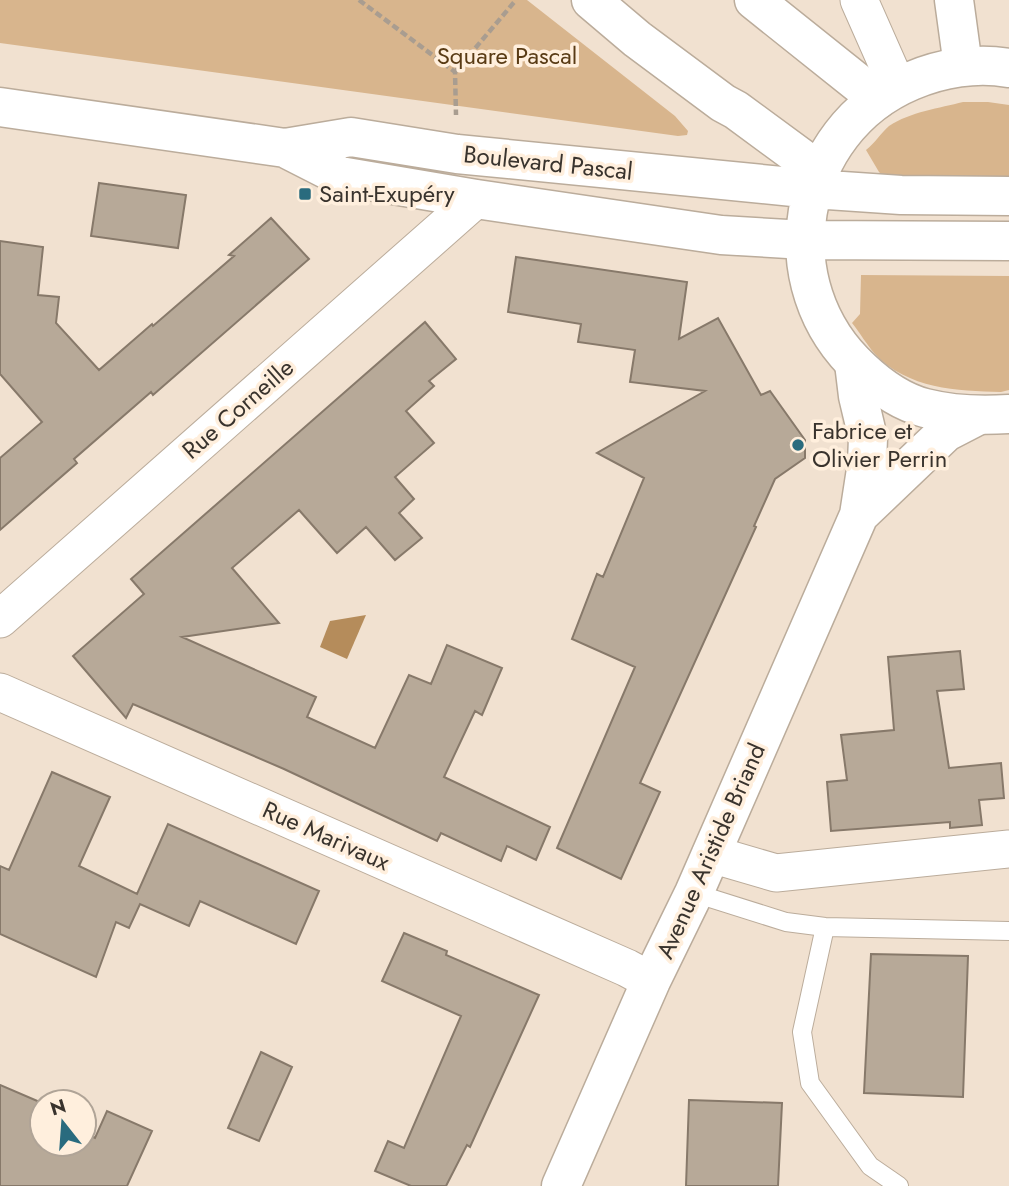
<svg xmlns="http://www.w3.org/2000/svg" width="1009" height="1186" viewBox="0 0 1009 1186" font-family="Jost,sans-serif">
<style>
.green{fill:#d8b58d}
.water{fill:#b58c5b}
.building{fill:#b7a998;stroke:#87796a;stroke-width:2}
.lines{fill:none;stroke-linecap:round;stroke-linejoin:round}
.lane-casing{stroke:#bbac9b;stroke-width:20}
.street-casing{stroke:#bbac9b;stroke-width:39}
.secondary-casing{stroke:#bbac9b;stroke-width:41}
.primary-casing{stroke:#bbac9b;stroke-width:41}
.path{stroke:#a99d90;stroke-width:4.5;stroke-dasharray:7 3.5;stroke-linecap:butt}
.lane{stroke:#fff;stroke-width:18}
.street{stroke:#fff;stroke-width:37}
.secondary{stroke:#fff;stroke-width:38}
.primary{stroke:#fff;stroke-width:38}
.poi-dot{fill:#296b7e;stroke:#ffefdd;stroke-width:2.5}
.labels{text-anchor:middle;stroke-width:7;stroke-linejoin:round;paint-order:stroke}
.park-label{font-size:24px;fill:#593b15;stroke:#ffefdd}
.street-label{font-size:24px;fill:#39332d;stroke:#ffefdd}
.poi-label{font-size:24px;fill:#39332d;stroke:#ffefdd;text-anchor:start}
</style>
<rect width="100%" height="100%" fill="#f1e1d0"/>
<path class="green" d="M0,0H527L675,116L688,131L687,135L678,136L0,43Z
M963,102H988L1009,105V180H887L879,172L866,150C875,143 881,133 889,126C910,112 940,108 963,102Z
M861,275L1009,276V390L1001,392C957,391 908,389 875,354C867,345 860,333 852,323L860,314Z"/>
<path class="water" d="M366,615L347,659L320,647L330,621Z"/>
<path class="building" d="M99,183L186,195L178,248L91,236Z
M271,218L309,259L153,395L151,392L74,459L77,463L0,530V458L42,422L0,374V241L43,247L38,295L59,297L56,323L99,370L152,324L153,326L234,256L229,255Z
M516,257L687,282L679,339L718,318L761,395L770,391L805,440V458L775,479L754,526L756,527L640,783L660,792L621,879L557,848L635,667L572,639L597,574L603,577L644,478L597,453L705,391L630,382L635,350L578,342L581,324L508,312Z
M425,322L456,359L429,381L434,386L406,411L434,443L395,477L414,499L399,513L422,538L395,560L366,527L337,553L299,510L232,568L279,623L182,637L316,697L307,717L375,748L409,675L431,684L447,645L502,668L482,715L475,711L444,777L550,827L536,860L507,846L501,861L441,833L437,841L284,769L133,704L126,718L73,656L144,594L131,579Z
M960,651L964,689L937,691L949,768L1001,763L1004,798L979,800L982,825L950,828V822L831,831L827,782L847,780L841,735L894,730L888,657Z
M52,772L110,797L79,866L137,894L168,824L319,891L296,944L200,901L189,926L140,904L129,928L116,922L96,977L0,934V866L9,870Z
M404,933L447,951L446,955L539,995L470,1147L467,1145L446,1186H411L375,1171L388,1141L404,1148L461,1016L382,981Z
M871,954L968,956L963,1097L864,1093Z
M261,1052L292,1067L259,1141L228,1128Z
M0,1085L42,1103V1144H84V1133L95,1138L107,1111L152,1131L127,1186H0Z
M689,1100L782,1103L778,1186H686Z"/>
<g class="lines">
<g class="lane-casing">
<path id="lane" d="M694,893L786,922L825,927L1009,931
M825,927L802,1032L810,1083L870,1166L899,1186"/>
</g>
<g class="street-casing">
<path id="street" d="M859,0L897,86
M0,619L476,199
M0,692L627,968L651,981
M711,854L776,873L1009,849"/>
</g>
<g class="secondary-casing">
<path id="secondary" d="M591,0L637,39L723,103L736,110L819,171
M754,0L878,99
M954,0L963,66
M859,515L946,432L975,417
M561,1186L651,981L694,893L859,515L867,463L868,438L858,396L854,363"/>
</g>
<g class="primary-casing">
<path id="primary" d="M1009,68C977,62 941,68 911,81C795,130 768,285 862,370C879,386 902,402 925,408C953,415 980,416 1009,414
M0,107L285,148L351,137L457,154L813,189L901,195L1009,196
M285,148L340,176L476,199L721,235L805,240L1009,241"/>
</g>
<path class="path" d="M359,0L455,72L456,115
M455,72L516,0"/>
<use href="#lane" class="lane"/>
<use href="#street" class="street"/>
<use href="#secondary" class="secondary"/>
<use href="#primary" class="primary"/>
</g>
<g class="poi-dot">
<rect x="298" y="187" width="14" height="14" rx="3.5"/>
<circle cx="798" cy="445" r="7"/>
</g>
<g class="labels">
<g class="park-label">
<text x="507" y="64">Square Pascal</text>
</g>
<g class="street-label">
<text transform="translate(548 163) rotate(6)" y="8">Boulevard Pascal</text>
<text transform="translate(238 409) rotate(-41)" y="8">Rue Corneille</text>
<text transform="translate(326 836) rotate(24)" y="8">Rue Marivaux</text>
<text transform="translate(711 851) rotate(-66)" y="8">Avenue Aristide Briand</text>
</g>
<g class="poi-label">
<text x="319" y="202">Saint-Exupéry</text>
<text x="812" y="439">Fabrice et<tspan x="812" dy="28">Olivier Perrin</tspan></text>
</g>
</g>
<g transform="translate(63 1123) rotate(343)"><circle r="33" fill="#ffefdd" stroke="#b0a497" stroke-width="2"/>
<path d="M0-5L12 26L0 18L-12 26Z" fill="#296b7e"/>
<text y="-10" font-size="19" font-weight="bold" text-anchor="middle" fill="#39332d">N</text>
</g>
</svg>
